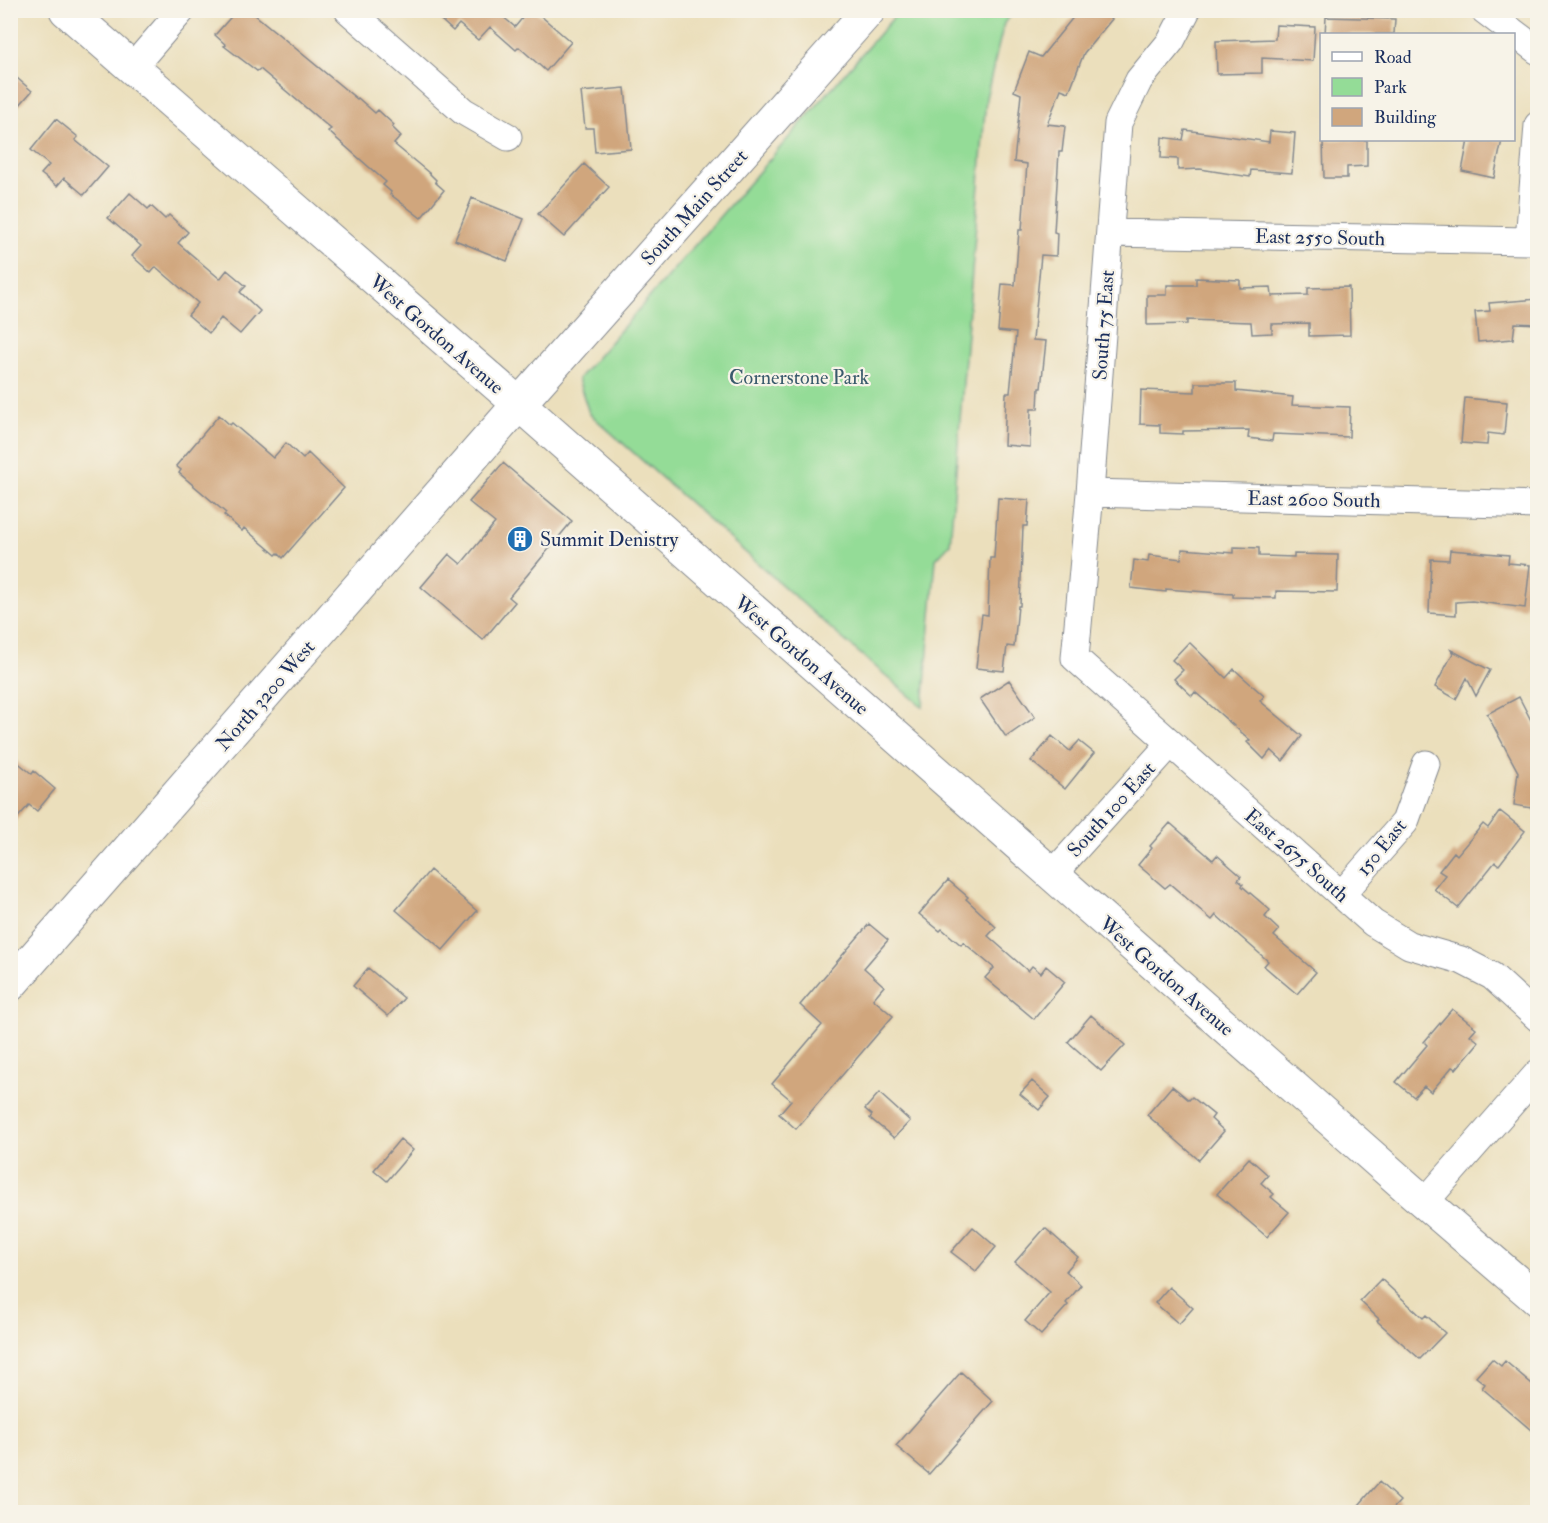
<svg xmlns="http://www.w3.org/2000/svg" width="1548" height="1523" viewBox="0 0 1548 1523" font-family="'IM FELL Double Pica',serif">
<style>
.green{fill:#94dc97;stroke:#58867a;stroke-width:1.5}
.building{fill:#d0a67d}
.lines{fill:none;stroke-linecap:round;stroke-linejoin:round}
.street-casing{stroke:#83878d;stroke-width:29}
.secondary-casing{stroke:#83878d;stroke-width:35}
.street{stroke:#fff;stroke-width:27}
.secondary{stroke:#fff;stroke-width:33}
.labels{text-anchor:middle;stroke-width:4.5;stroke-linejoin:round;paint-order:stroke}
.street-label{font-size:20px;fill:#1b2f5e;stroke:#f7f3e8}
.park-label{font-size:20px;fill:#395a6c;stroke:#f7f3e8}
.poi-label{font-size:20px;fill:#1b2f5e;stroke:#f7f3e8;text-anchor:start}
</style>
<rect width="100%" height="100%" fill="#f7f3e8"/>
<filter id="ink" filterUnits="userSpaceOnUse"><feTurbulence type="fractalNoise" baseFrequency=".0167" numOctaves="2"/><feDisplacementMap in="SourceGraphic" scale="12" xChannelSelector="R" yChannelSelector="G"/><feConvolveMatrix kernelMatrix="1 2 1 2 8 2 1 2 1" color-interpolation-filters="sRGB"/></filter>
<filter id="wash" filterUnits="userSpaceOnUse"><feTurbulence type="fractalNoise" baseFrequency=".008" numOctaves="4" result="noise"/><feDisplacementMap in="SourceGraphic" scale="24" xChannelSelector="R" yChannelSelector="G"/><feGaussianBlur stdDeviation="1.35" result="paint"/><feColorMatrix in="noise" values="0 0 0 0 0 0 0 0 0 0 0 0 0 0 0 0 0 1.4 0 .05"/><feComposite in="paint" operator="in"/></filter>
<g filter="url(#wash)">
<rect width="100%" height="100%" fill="#ebdfbc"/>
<path class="green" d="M900,10L1015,11L1004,23L986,98L950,544L936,559L923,707L837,634L589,413L578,379Z"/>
<g id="blocks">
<path class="building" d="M237,10H249L357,99L358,98L375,113L378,110L394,125L392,127L401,136L394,144L429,173L436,180L435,182L444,190L421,218L390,194L391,192L383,185L386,182L328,131L331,129L260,69L257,71L224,46L226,45L215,35Z
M430,10H505L501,15L515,27L529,10H534L571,42L546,71L519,47L516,50L490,27L478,40L459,24L453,31Z
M1079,10H1102L1112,19L1084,53L1069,92L1061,89L1047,124L1065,126L1062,152H1059L1054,232L1057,233L1056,256L1041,255L1033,340L1046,341L1041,388H1039L1038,409H1031L1030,447L1004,445L1006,393H1010L1016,333L998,331L1002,284L1015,285L1019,230H1022L1027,164L1014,162L1021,94L1014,91L1029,52L1041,57Z
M1326,17L1395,19L1394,34H1325Z
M1276,25L1315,27L1313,61L1262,58V73L1217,74L1216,41L1275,39Z
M10,72L32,91L10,116Z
M625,88L631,149L595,152L593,128H585L581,92Z
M56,119L78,137L75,140L108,167L84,195L64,178L57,186L41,174L49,165L31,150Z
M1185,130L1269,142L1270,131L1295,133L1292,173L1251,170L1250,177L1200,169L1178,170V159L1161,158L1162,137L1183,140Z
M1323,140H1367V166L1347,167V178H1324Z
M1468,140H1502L1494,178L1462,171Z
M584,164L609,187L564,237L538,214Z
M130,193L148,209L151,206L165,219L169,215L188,232L178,243L220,279L227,270L246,286L240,292L260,311L240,334L221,318L209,333L188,315L198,303L156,267L151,273L132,256L141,246L108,218Z
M472,198L524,219L507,261L455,240Z
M1196,278L1240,280V288L1271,287L1272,296L1308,295V288L1349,287L1350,335L1309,336V323L1272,324V333L1252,334L1251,322L1187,320V324L1147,325V295H1167V285H1196Z
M1538,299V324L1515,323L1513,339L1478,342L1475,312L1490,311L1489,303Z
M1195,383H1236V391L1293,397L1292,405L1350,407L1349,437L1273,434L1272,441L1248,438L1249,430L1183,431V434L1160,433V425L1140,424L1141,390L1195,392Z
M1465,398L1507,402L1504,435L1488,433L1487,445L1461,443Z
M219,415L230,425L232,423L273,458L286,443L303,459L308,453L344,488L283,558L278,553L276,555L244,528L242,531L224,515L226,513L179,473L181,470L176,466Z
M503,463L572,521L509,597L515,602L483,640L421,587L449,554L461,564L495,523L469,502Z
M998,498L1029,500L1027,526H1023L1020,606H1018L1014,647L1007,646L1004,671L976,668L982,614L988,615L990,558H994Z
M1234,547L1259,548V556L1294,557V554L1338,555L1337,592L1276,591V598L1233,597V594L1166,589V592L1131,588L1134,560L1148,562L1149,555L1181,559L1182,549L1234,553Z
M1450,550L1509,555L1508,563L1530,565L1525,608L1472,601L1456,602V615L1429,613L1431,559L1449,560Z
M1189,642L1226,678L1234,669L1264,696L1260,701L1302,736L1283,761L1271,750L1264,759L1247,742L1250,740L1195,692L1192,696L1174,679L1183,670L1172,660Z
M1451,650L1490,670L1476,696L1467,678L1456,699L1435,687L1453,653Z
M1009,680L1035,717L1006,737L980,699Z
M1519,697L1537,732L1538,809L1514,805L1518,772L1487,714Z
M1052,736L1070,751L1079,741L1094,753L1065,789L1031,761Z
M10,756L32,774L34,771L55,789L37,811L29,805L10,826Z
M1500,811L1525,831L1499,865L1495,862L1458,908L1434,889L1445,875L1439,871L1454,852L1457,855L1483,824L1488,828Z
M1170,823L1213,860L1217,855L1241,876L1238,880L1243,884L1242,886L1270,910L1265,917L1279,930L1274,936L1316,972L1297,994L1264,966L1268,961L1216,915L1212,920L1170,884L1165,888L1138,865L1152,848L1150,846Z
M430,870L477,911L443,950L396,910Z
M948,880L968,897L966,899L996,927L988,936L1028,971L1032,966L1041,973L1046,966L1065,982L1034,1019L985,978L994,968L963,942L961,945L942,929L940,931L919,914Z
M869,924L888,940L864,968L884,986L873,999L893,1016L796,1129L779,1114L791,1100L772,1084L822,1025L800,1005Z
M368,968L404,998L388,1016L353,986Z
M1452,1009L1476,1028L1470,1035L1479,1042L1456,1069L1452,1067L1431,1092L1424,1086L1414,1097L1396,1082L1427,1045L1424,1042Z
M1091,1015L1125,1045L1101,1071L1068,1042Z
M1032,1081L1050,1097L1039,1110L1020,1094Z
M1172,1086L1189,1100L1192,1097L1214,1115L1211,1119L1224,1131L1199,1160L1147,1115Z
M879,1093L910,1121L894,1138L870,1118L872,1115L865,1109Z
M400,1139L413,1150L387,1181L374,1170Z
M1249,1158L1268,1175L1261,1183L1274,1194L1271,1197L1289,1212L1267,1237L1217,1194Z
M973,1227L996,1247L976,1271L951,1252Z
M1045,1228L1078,1257L1066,1271L1081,1285L1066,1303L1068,1305L1041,1335L1025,1321L1050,1292L1015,1262Z
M1381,1279L1423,1318L1426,1315L1445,1333L1420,1359L1377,1321L1379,1319L1360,1301Z
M1169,1287L1193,1308L1179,1324L1155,1303Z
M1492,1359L1501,1366L1505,1361L1538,1389V1436L1482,1388L1485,1384L1476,1377Z
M961,1372L993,1401L929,1474L896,1446Z
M1379,1482L1400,1501L1390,1512H1353Z"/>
</g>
</g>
<g filter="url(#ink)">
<use href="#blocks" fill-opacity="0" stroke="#83878d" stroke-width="1.5"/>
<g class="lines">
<g class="street-casing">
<path id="street" d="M348,10L463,111L508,137
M1187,10L1171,41L1139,80L1118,123L1090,493L1075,658L1373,923L1409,945L1461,960L1492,976L1538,1018
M1484,10L1538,51
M132,68L182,10
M1110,233L1529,241L1538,125
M1090,493L1538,505
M1052,875L1170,744
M1342,894L1405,822L1426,764
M1424,1203L1538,1073"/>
</g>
<g class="secondary-casing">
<path id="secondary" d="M66,10L519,404L1409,1189L1538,1300
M10,985L519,404L869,10"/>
</g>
<use href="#street" class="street"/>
<use href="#secondary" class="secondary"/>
</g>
</g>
<defs>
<g id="building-disc" transform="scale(1.35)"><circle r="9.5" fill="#1f6fb2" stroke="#f7f3e8"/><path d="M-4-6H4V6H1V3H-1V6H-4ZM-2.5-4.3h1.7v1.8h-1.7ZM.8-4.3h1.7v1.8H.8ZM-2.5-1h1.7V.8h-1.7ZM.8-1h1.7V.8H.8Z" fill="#fff"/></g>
</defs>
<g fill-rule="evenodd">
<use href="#building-disc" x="520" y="539"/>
</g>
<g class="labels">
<g class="street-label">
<text transform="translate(694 207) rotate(-48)" y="7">South Main Street</text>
<text transform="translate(1320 237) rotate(1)" y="7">East 2550 South</text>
<text transform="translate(1103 325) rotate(-86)" y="7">South 75 East</text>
<text transform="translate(437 334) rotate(41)" y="7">West Gordon Avenue</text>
<text transform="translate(1314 499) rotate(1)" y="7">East 2600 South</text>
<text transform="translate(802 655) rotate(41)" y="7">West Gordon Avenue</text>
<text transform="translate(265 695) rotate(-49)" y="7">North 3200 West</text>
<text transform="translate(1111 809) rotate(-48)" y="7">South 100 East</text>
<text transform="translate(1381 847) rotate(-51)" y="7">150 East</text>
<text transform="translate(1297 855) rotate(41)" y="7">East 2675 South</text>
<text transform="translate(1167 976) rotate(41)" y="7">West Gordon Avenue</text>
</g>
<g class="park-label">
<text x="799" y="384">Cornerstone Park</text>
</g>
<g class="poi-label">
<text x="540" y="546">Summit Denistry</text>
</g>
</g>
<rect width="1548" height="1523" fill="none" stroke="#f7f3e8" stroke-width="36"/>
<rect x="1320" y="33" width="195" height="108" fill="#f7f3e8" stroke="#9fa5b1" stroke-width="1.5"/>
<rect x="1332" y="52" width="30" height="9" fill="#ffffff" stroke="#9fa5b1" stroke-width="1.5"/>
<text x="1374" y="63" font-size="18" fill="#1b2f5e">Road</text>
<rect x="1332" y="78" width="30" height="18" fill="#94dc97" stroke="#9fa5b1" stroke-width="1.5"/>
<text x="1374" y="93" font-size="18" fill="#1b2f5e">Park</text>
<rect x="1332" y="108" width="30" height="18" fill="#d0a67d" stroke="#9fa5b1" stroke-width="1.5"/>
<text x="1374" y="123" font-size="18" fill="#1b2f5e">Building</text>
</svg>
